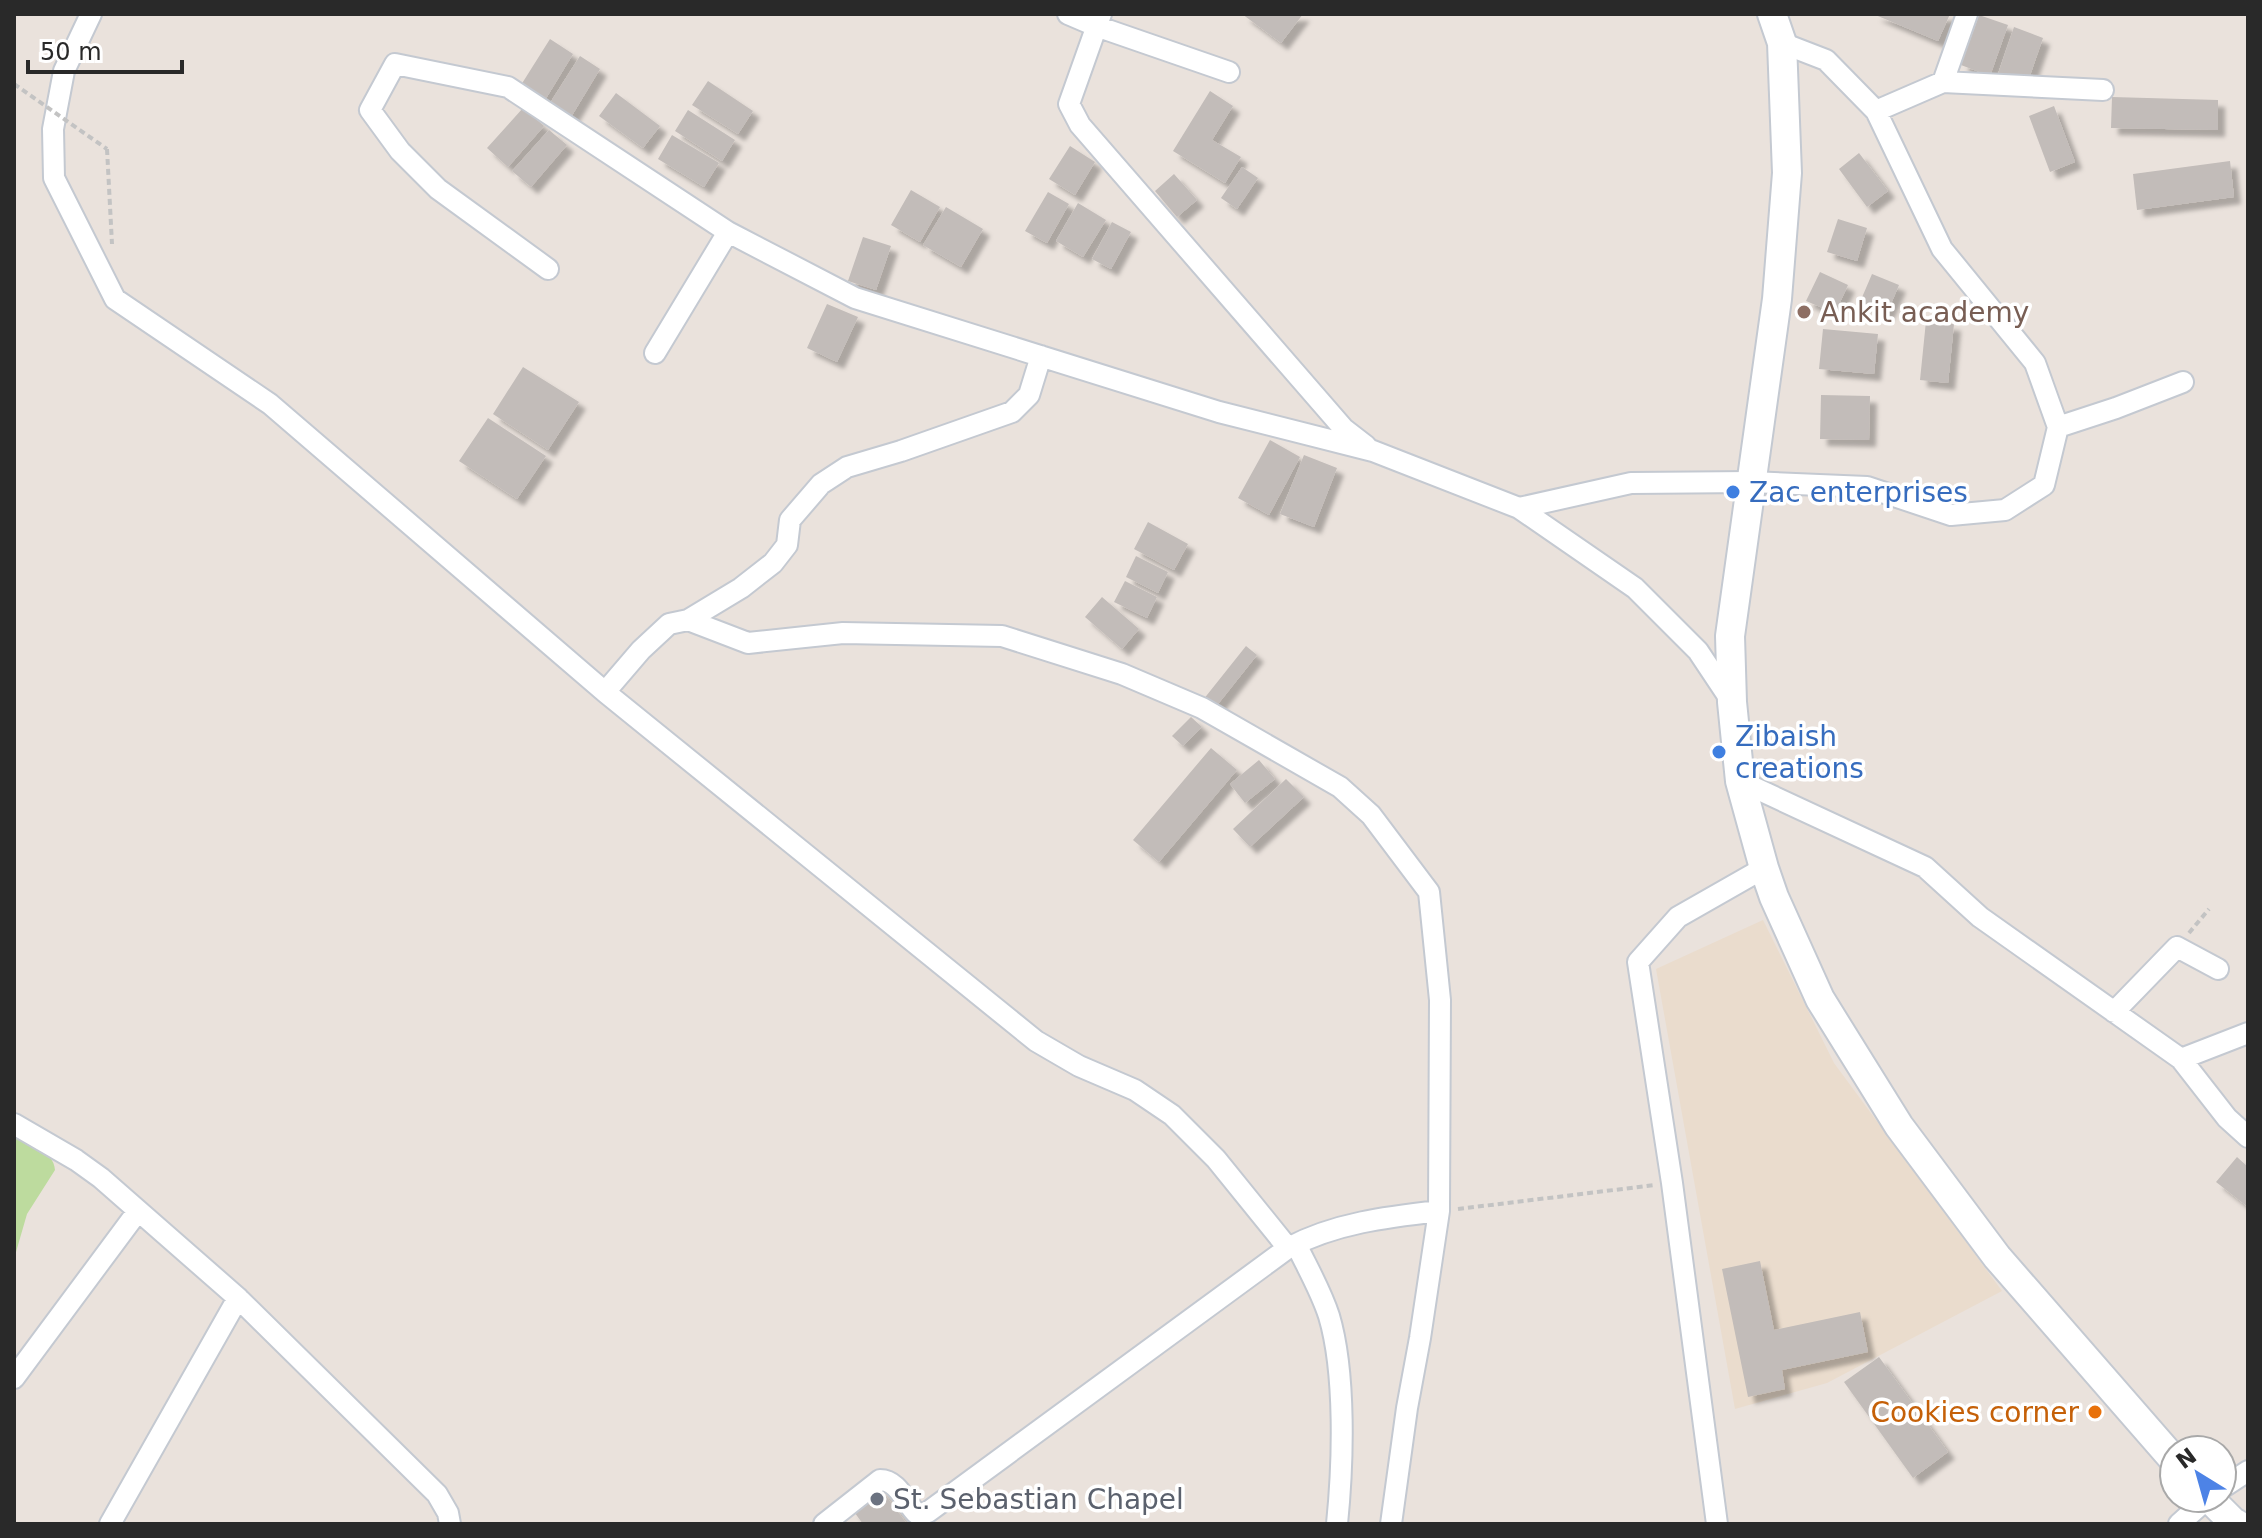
<svg xmlns="http://www.w3.org/2000/svg" width="2262" height="1538" viewBox="0 0 2262 1538" font-family="'DejaVu Sans',sans-serif">
<style>
.education{fill:#eadccd}
.green{fill:#bddb9e}
.building{fill:#c2bcb9;filter:url(#shadow)}
.lines{fill:none;stroke-linecap:round;stroke-linejoin:round}
.street-casing{stroke:#c4c9d1;stroke-width:24}
.secondary-casing{stroke:#c4c9d1;stroke-width:32}
.path{stroke:#c3c3c3;stroke-width:4;stroke-dasharray:6 4;stroke-linecap:butt}
.street{stroke:#fff;stroke-width:20}
.secondary{stroke:#fff;stroke-width:28}
.path-bridge{stroke:#c3c3c3;stroke-width:4;stroke-dasharray:6 4;stroke-linecap:butt}
.education-dot{fill:#8d6e63;stroke:#fff;stroke-width:3}
.shop-dot{fill:#3f7fe0;stroke:#fff;stroke-width:3}
.food-dot{fill:#e8710a;stroke:#fff;stroke-width:3}
.worship-dot{fill:#6b7280;stroke:#fff;stroke-width:3}
.labels{text-anchor:middle;stroke-width:7;stroke-linejoin:round;paint-order:stroke}
.education-label{font-size:28px;fill:#785e54;stroke:#fff;text-anchor:start}
.shop-label{font-size:28px;fill:#366cbe;stroke:#fff;text-anchor:start}
.food-label{font-size:28px;fill:#c56008;stroke:#fff;text-anchor:end}
.worship-label{font-size:28px;fill:#5b616d;stroke:#fff;text-anchor:start}
</style>
<defs>
<filter id="shadow"><feDropShadow dx="7" dy="7" stdDeviation="2" flood-color="#0004"/></filter>
</defs>
<rect width="100%" height="100%" fill="#eae2dc"/>
<path class="education" d="M1763,920L1834,1063L2002,1291L1827,1383L1735,1409L1656,969Z"/>
<path class="green" d="M14,1134C29,1143 54,1151 55,1170L27,1214L14,1259Z"/>
<path class="building" d="M1242,14H1303L1281,43Z
M1873,14H1950L1938,41Z
M1979,15L2008,25L1990,76L1961,65Z
M2014,27L2043,38L2027,84L1998,74Z
M550,39L573,54L545,100L521,85Z
M580,56L600,69L571,117L550,103Z
M708,81L753,111L738,134L692,105Z
M1210,91L1233,106L1212,140L1241,157L1225,183L1173,151Z
M616,93L660,126L643,148L599,116Z
M2112,97L2218,100V130L2111,128Z
M2054,106L2075,162L2050,172L2029,116Z
M523,108L544,126L508,167L487,148Z
M688,110L735,140L722,161L675,131Z
M549,130L567,145L531,187L512,171Z
M672,135L719,163L704,187L658,159Z
M1070,146L1095,162L1075,195L1049,179Z
M1859,153L1888,191L1867,207L1839,169Z
M2230,161L2234,197L2137,210L2133,174Z
M1242,167L1258,178L1237,209L1221,198Z
M1174,174L1197,200L1177,217L1155,191Z
M911,190L940,207L920,242L891,225Z
M1048,192L1069,204L1047,243L1025,231Z
M1078,203L1106,220L1083,257L1056,241Z
M946,207L983,229L961,267L923,245Z
M1838,219L1867,228L1857,261L1827,252Z
M1112,222L1131,232L1111,269L1092,259Z
M863,237L891,246L876,290L848,281Z
M1820,272L1848,285L1835,313L1806,301Z
M1872,274L1899,285L1887,313L1860,302Z
M827,304L858,317L837,362L807,348Z
M1926,321L1954,324L1948,383L1920,380Z
M1823,329L1878,334L1874,374L1819,369Z
M523,367L579,402L548,450L493,414Z
M1821,395L1870,396L1869,440L1820,439Z
M488,418L546,456L517,499L459,461Z
M1270,440L1300,457L1269,515L1238,498Z
M1304,455L1337,468L1314,527L1280,514Z
M1148,522L1188,544L1174,570L1134,549Z
M1136,556L1168,572L1158,593L1126,577Z
M1125,581L1157,597L1147,618L1114,602Z
M1102,597L1139,629L1122,649L1085,617Z
M1246,646L1257,655L1214,709L1203,700Z
M1191,717L1202,727L1183,746L1172,736Z
M1211,748L1237,770L1159,862L1133,840Z
M1259,760L1275,779L1245,803L1230,784Z
M1286,779L1304,797L1250,847L1233,829Z
M2237,1157L2248,1167V1207L2216,1182Z
M1760,1261L1774,1330L1860,1312L1868,1352L1782,1370L1785,1389L1748,1397L1722,1269Z
M1879,1357L1948,1452L1913,1478L1844,1382Z
M880,1488L907,1524H863L852,1509Z"/>
<g class="lines">
<g class="street-casing">
<path id="street" d="M91,14L64,71L53,129L54,178L115,299L270,404L605,692L1036,1041L1079,1066L1135,1090L1172,1115L1216,1159L1288,1248L928,1512L920,1515L916,1513C905,1502 898,1480 880,1480L824,1524
M1068,14L1096,26L1229,72
M1101,14L1069,104L1080,125L1344,429L1366,446
M1943,82L1967,14
M1876,111L1943,82L2103,90
M548,269L438,189L400,151L370,110L395,64L508,87L728,232L855,298L1219,412L1373,451L1519,508L1635,588L1698,651L1732,702
M655,353L728,232
M2058,427L2116,408L2183,382
M1519,508L1631,483L1751,482L1867,487L1951,515L2005,510L2044,485L2058,427L2035,363L1942,249L1876,111L1826,60L1782,43
M688,620L748,643L843,633L1002,636L1122,674L1202,708L1340,787L1371,815L1429,892L1440,1000L1439,1211L1420,1338L1407,1408L1391,1524
M605,692L641,650L669,624L688,620L741,588L773,563L787,545L790,520L821,484L847,467L901,451L1012,412L1029,395L1041,356
M1740,781L1925,867L1980,917L2181,1059L2227,1118L2248,1137
M2114,1012L2177,947L2218,969
M2181,1059L2248,1033
M14,1124L76,1160L101,1178L238,1298L437,1494L448,1513L450,1524
M1296,1244C1307,1267 1321,1291 1329,1316C1346,1373 1343,1465 1337,1524
M1288,1248C1335,1223 1387,1217 1439,1211
M14,1378L138,1211
M2222,1488L2248,1471
M110,1524L238,1298
M1717,1524L1672,1183L1638,962L1678,917L1764,868
M2179,1524L2208,1498"/>
</g>
<g class="secondary-casing">
<path id="secondary" d="M1772,14L1782,43L1787,173L1777,299L1730,636L1732,702L1740,781L1764,868L1774,897L1820,999L1899,1126L1997,1257L2174,1460
M2209,1498L2233,1522L2237,1524"/>
</g>
<path class="path" d="M107,149L112,244
M2189,933L2209,909
M1458,1209L1655,1185"/>
<use href="#street" class="street"/>
<use href="#secondary" class="secondary"/>
<path class="path-bridge" d="M14,84L107,149"/>
</g>
<circle class="education-dot" cx="1804" cy="312" r="8"/>
<g class="shop-dot">
<circle cx="1733" cy="492" r="8"/>
<circle cx="1719" cy="752" r="8"/>
</g>
<circle class="food-dot" cx="2095" cy="1412" r="8"/>
<circle class="worship-dot" cx="877" cy="1499" r="8"/>
<g class="labels">
<g class="education-label">
<text x="1820" y="322">Ankit academy</text>
</g>
<g class="shop-label">
<text x="1749" y="502">Zac enterprises</text>
<text x="1735" y="746">Zibaish<tspan x="1735" dy="32">creations</tspan></text>
</g>
<g class="food-label">
<text x="2079" y="1422">Cookies corner</text>
</g>
<g class="worship-label">
<text x="893" y="1509">St. Sebastian Chapel</text>
</g>
</g>
<rect width="2262" height="1538" fill="none" stroke="#292929" stroke-width="32"/>
<g transform="translate(2198 1474) rotate(323)"><circle r="38" fill="#ffffff" stroke="#a9a9a9" stroke-width="2"/>
<path d="M0-6L14 30L0 20L-14 30Z" fill="#4d83e6"/>
<text y="-12" font-size="22" font-weight="bold" text-anchor="middle" fill="#292929">N</text>
</g>
<path d="M28 60v12h154v-12" fill="none" stroke="#292929" stroke-width="4"/>
<text x="40" y="60" font-size="24" fill="#292929" stroke="#ffffff" stroke-width="6" paint-order="stroke">50 m</text>
</svg>
